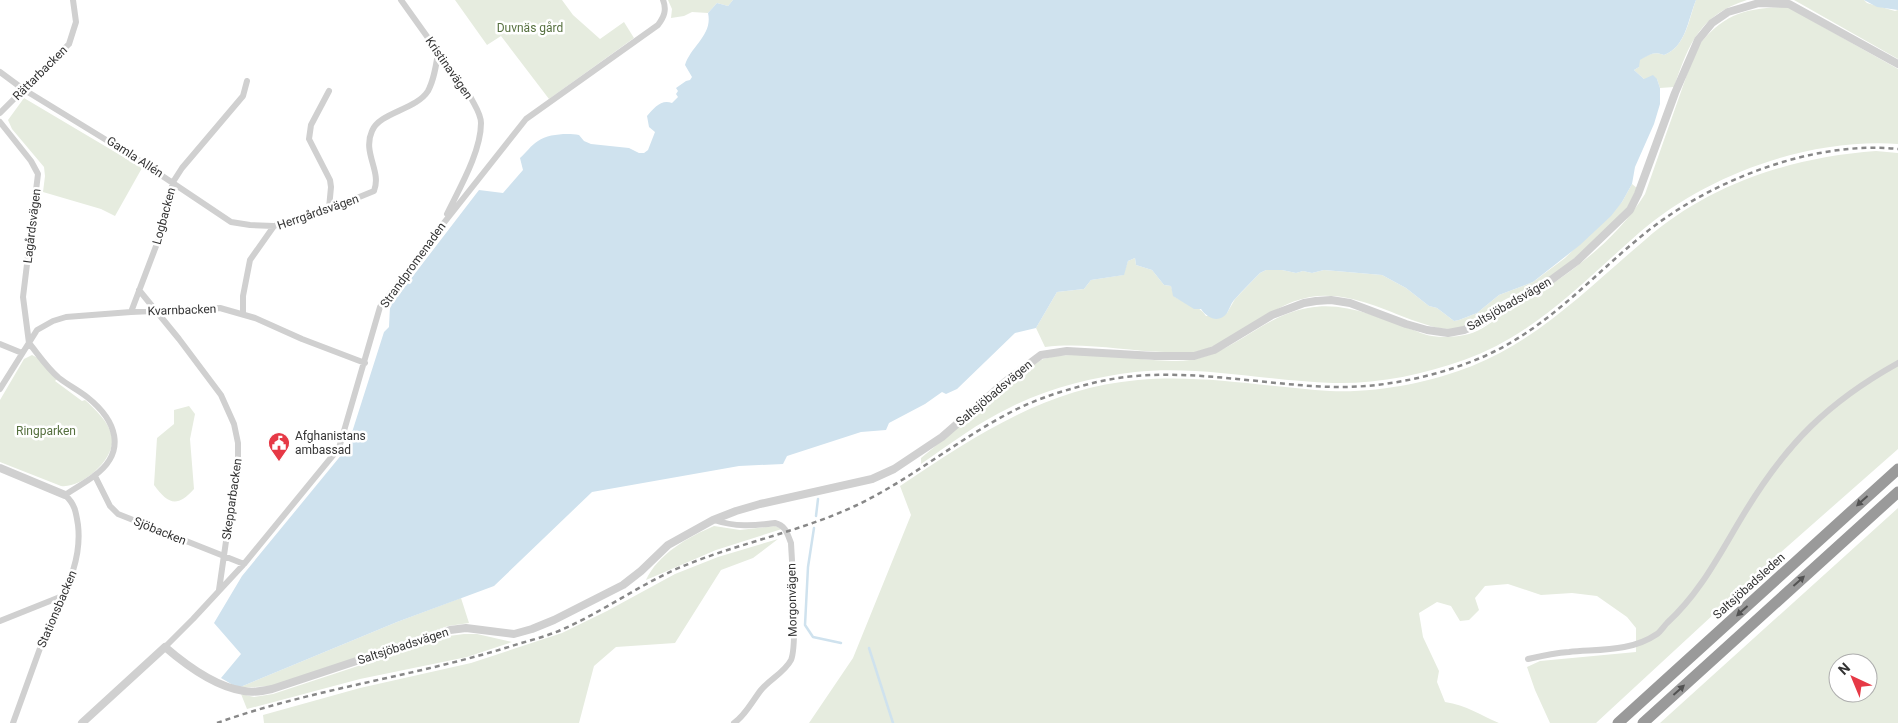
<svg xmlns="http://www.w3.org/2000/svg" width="1898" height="723" viewBox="0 0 1898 723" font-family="Roboto,sans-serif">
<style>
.green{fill:#e6ecdf;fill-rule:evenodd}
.water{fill:#cfe2ee}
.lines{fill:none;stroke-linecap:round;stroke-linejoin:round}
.stream{stroke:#cfe2ee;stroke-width:2.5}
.minor{stroke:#d0d0d0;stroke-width:6}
.tertiary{stroke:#d0d0d0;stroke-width:8}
.motorway{stroke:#9a9a9a;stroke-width:11}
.rail{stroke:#888;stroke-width:2.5;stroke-dasharray:5 4;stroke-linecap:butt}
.oneway{fill:#525252}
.labels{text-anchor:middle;stroke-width:5;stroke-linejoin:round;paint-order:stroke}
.park-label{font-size:12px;fill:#56703f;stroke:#fff}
.street-label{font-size:12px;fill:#333;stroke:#fff}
.poi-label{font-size:12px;fill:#333;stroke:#fff;text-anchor:start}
</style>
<rect width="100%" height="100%" fill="#fff"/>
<path class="green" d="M455,0H562L573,15L600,39L624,22L634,38L549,99L501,36L487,45Z
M668,0H733L728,6L717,3L708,13L692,12L684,16L671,18L672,9Z
M1696,0H1747C1700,15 1689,43 1674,87L1660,88L1657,79H1644L1634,70L1639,67V60C1649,55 1653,51 1664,55C1686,47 1689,18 1696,0Z
M1794,0H1864L1867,3L1895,11L1898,10V59Z
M1788,7L1898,69V144C1809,138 1708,174 1640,232C1585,280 1535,335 1464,360C1422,375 1377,384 1333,383C1267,381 1200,365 1135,372C1093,377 1049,388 1011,407C979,422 950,444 921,464V458L1031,367C1034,365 1038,362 1041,360C1067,348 1144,361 1176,361C1229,361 1259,316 1308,308C1344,301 1377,317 1410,329C1417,331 1424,335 1432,336C1444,338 1457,337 1469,334C1481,331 1494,320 1505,313C1558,282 1612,247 1645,194L1696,49C1723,13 1745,8 1788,7Z
M24,98L142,168L115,216L101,209L43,192L45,176L44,167L12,129L8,120Z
M1876,151L1898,153V449L1780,553L1596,723H1550L1535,690L1527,667L1540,661L1636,652V628L1627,617L1597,596L1572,593L1541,595L1508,584L1485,586L1475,598L1479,610L1469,620L1460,621L1451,606L1437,602L1419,613L1423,637L1439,671L1437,682L1445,702C1466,705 1482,716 1499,723H809L853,658L911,515L900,486C975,436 1045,388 1138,380C1202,374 1266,387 1330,391C1377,393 1429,383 1472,366C1540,339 1590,286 1645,240C1709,184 1792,157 1876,151Z
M1632,184L1637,188C1635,194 1632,200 1629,205C1622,216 1612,224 1603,232C1580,254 1557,275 1529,290C1520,295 1510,296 1501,302C1496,305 1492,311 1487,315C1477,323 1462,329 1449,329C1437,329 1424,324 1412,320C1380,308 1346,291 1310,297C1267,305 1236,344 1195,352C1186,354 1175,352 1165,352C1125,351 1085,342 1045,347L1036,328L1057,292L1084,289L1091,280L1123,275L1128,261L1135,258L1136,265L1152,270L1164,285L1171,286L1174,296C1184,304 1199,304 1206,316L1227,313L1235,299L1260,273L1266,270H1282L1296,273L1303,271L1312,273L1324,270L1382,275L1406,288L1429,306L1437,308L1454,321L1459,320L1477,313L1499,295L1533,282L1565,258L1622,202Z
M32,355L38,358L57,379L55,381L82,401L85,400C96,410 109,422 112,437C116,459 81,489 61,486L0,462V400L24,359Z
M189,406L195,414L190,439L194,489C177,508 168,504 154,485L157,438L174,424V410Z
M1898,508V723H1660ZM1838,663H1868V693H1838Z
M714,526L740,530L775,526L782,529L716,550L646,580C658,554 688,537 714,526Z
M778,539L753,558L721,570L675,643L616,647L594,666L579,723H264L263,715L360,688L471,663L562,633L607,611L675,574L718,557Z
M461,598L469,623L448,626L274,686L238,688L397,622Z
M464,634H477L512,642L467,657L360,679L247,709L241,694L254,697L273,694L449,636Z"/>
<path class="water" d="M733,0H1696C1688,19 1686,47 1664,55C1653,51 1650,55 1640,60L1639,67L1634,70L1644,79L1653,75L1657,79L1660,88V104L1654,124L1635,167L1632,184L1622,202L1611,216L1580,245L1533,282L1499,295L1477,313L1459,320L1454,321L1437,308L1429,306L1406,288L1382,275L1324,270L1312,273L1303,271L1296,273L1282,270H1266L1260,273C1252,281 1243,290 1235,299C1231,303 1230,308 1227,313C1219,324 1207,318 1201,309H1194L1173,296L1171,286L1164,285L1152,270L1136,265L1135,258L1128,261L1124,275L1091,280L1084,289L1057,292L1036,328L1015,333L957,389L946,394L942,392L925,404L889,423L886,430L861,432L787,456L783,464L739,466L592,492L494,586L397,622L238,688L221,678L241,654L214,623L242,576L347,448L384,332L389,327L390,306L479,190L503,193L523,170L520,158C526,153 531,145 538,141C548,134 567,133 579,135L584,141L591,144L629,148L639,153H644L648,150L655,132L649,127L647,116C654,108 661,99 672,103L678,97L676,94L678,91L676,88L686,81L690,80L692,77L685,65C691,46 713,35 708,13L717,3L728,6Z
M1864,0H1898V10L1877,7Z"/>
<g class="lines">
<path class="stream" d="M816,516L818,499
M814,528L808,567L805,625L813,637L841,643
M869,648L893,723"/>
<path class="minor" d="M401,0L471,98C475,106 481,114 481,123C481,152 459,189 447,214
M0,72L23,89L134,157L231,222L250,225L274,226
M329,91L311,125L309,139L330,180L331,187L329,208
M0,113L69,44L76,22L73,0
M0,122L31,161L38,174L23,297L29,343
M139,290L179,339L221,395L234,424L238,443V458L219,590
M131,312L161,233L173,182L182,168L243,96L247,81
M243,314V296L250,260L274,226L352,200L374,191C382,171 362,153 372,131C380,112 416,110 428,91C434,80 436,66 438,53
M0,344L22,353
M0,389L37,330L53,321L66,317L131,312L220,308L255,318L302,339L365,363
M95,476L110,506L118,514L244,564
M714,520C735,527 754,526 775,523C786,526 787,533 791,543C792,563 798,645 791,660C785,672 770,679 761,690C753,700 745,716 734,723
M0,621L65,595
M165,647L193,619L244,564L339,448L380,307L443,224L526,119L658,25C664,17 667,10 663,0
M1528,659C1541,656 1555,653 1569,652C1598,649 1631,652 1657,634C1661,631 1664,626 1667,623C1702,591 1721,551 1745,512C1787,443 1828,402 1898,363
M13,723C23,695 33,668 43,640C58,602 83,568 78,525C76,512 75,504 65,495C75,488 85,483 94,476C128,451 116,420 87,397C78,390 68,385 59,378C47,368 38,354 29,343"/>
<path class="tertiary" d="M0,468L65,495
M82,723L165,647C187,666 215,687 244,691C253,693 263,691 272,689L450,630L466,628L514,634L532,629L554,620L623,585L641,571L668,545L713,520L736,511L760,504L872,479L894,469L942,437L1005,382L1041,355L1067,351L1155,356H1194L1214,350L1272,315L1304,303L1316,301L1331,300L1350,303L1406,324L1427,330L1448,333L1464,330L1479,324L1547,283L1577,261L1630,210L1638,194L1675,93L1698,40L1712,23L1728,12L1759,3L1789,4L1898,64"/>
<path class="motorway" d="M1618,723L1898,469
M1643,723L1898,492"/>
<path class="rail" d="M217,723C315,688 419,676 518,644C532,640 547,636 561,630C600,613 635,588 674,570C733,544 797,533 855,506C910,480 957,440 1011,412C1038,398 1068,389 1097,382C1175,364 1256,385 1334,387C1385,388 1439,376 1485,356C1549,327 1591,277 1644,234C1709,181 1813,140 1898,149"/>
</g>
<defs><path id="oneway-solid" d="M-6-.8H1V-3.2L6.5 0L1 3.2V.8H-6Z" transform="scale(1.25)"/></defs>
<g class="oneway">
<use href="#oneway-solid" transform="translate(1862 501) rotate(138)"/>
<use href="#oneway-solid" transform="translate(1799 581) rotate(-42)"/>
<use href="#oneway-solid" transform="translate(1742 611) rotate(138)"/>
<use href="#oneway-solid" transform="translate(1679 690) rotate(-42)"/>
</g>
<defs>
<g id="civic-pin" transform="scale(1.125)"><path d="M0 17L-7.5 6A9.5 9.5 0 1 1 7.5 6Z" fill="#e63946" stroke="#fff"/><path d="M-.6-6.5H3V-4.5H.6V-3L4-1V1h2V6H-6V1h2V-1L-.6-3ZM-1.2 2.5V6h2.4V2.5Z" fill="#fff"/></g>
</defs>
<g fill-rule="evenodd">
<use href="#civic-pin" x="279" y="443"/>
</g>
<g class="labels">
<g class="park-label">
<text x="530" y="32">Duvnäs gård</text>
<text x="46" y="435">Ringparken</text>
</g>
<g class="street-label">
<text transform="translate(449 68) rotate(55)" y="4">Kristinavägen</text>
<text transform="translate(40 73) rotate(-45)" y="4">Rättarbacken</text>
<text transform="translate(135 157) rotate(33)" y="4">Gamla Allén</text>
<text transform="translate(318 212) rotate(-19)" y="4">Herrgårdsvägen</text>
<text transform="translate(164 216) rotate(-75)" y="4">Logbacken</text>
<text transform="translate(32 226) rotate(-83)" y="4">Lagårdsvägen</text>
<text transform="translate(413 265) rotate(-54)" y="4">Strandpromenaden</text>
<text transform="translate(1509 304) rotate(-30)" y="4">Saltsjöbadsvägen</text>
<text transform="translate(182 310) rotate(-2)" y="4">Kvarnbacken</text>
<text transform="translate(994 393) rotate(-40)" y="4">Saltsjöbadsvägen</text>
<text transform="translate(232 499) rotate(-82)" y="4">Skepparbacken</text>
<text transform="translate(160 531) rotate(22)" y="4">Sjöbacken</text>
<text transform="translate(1749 586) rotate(-42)" y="4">Saltsjöbadsleden</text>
<text transform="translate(792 600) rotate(-91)" y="4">Morgonvägen</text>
<text transform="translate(57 609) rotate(-67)" y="4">Stationsbacken</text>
<text transform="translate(403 646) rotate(-18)" y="4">Saltsjöbadsvägen</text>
</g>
<g class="poi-label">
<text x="295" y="440">Afghanistans<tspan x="295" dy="14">ambassad</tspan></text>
</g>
</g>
<g transform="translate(1853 678) rotate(316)"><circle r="24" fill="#ffffff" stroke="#adadad"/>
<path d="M0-4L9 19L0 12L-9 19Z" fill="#e63946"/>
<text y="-8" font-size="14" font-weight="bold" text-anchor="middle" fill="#333333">N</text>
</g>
</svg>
